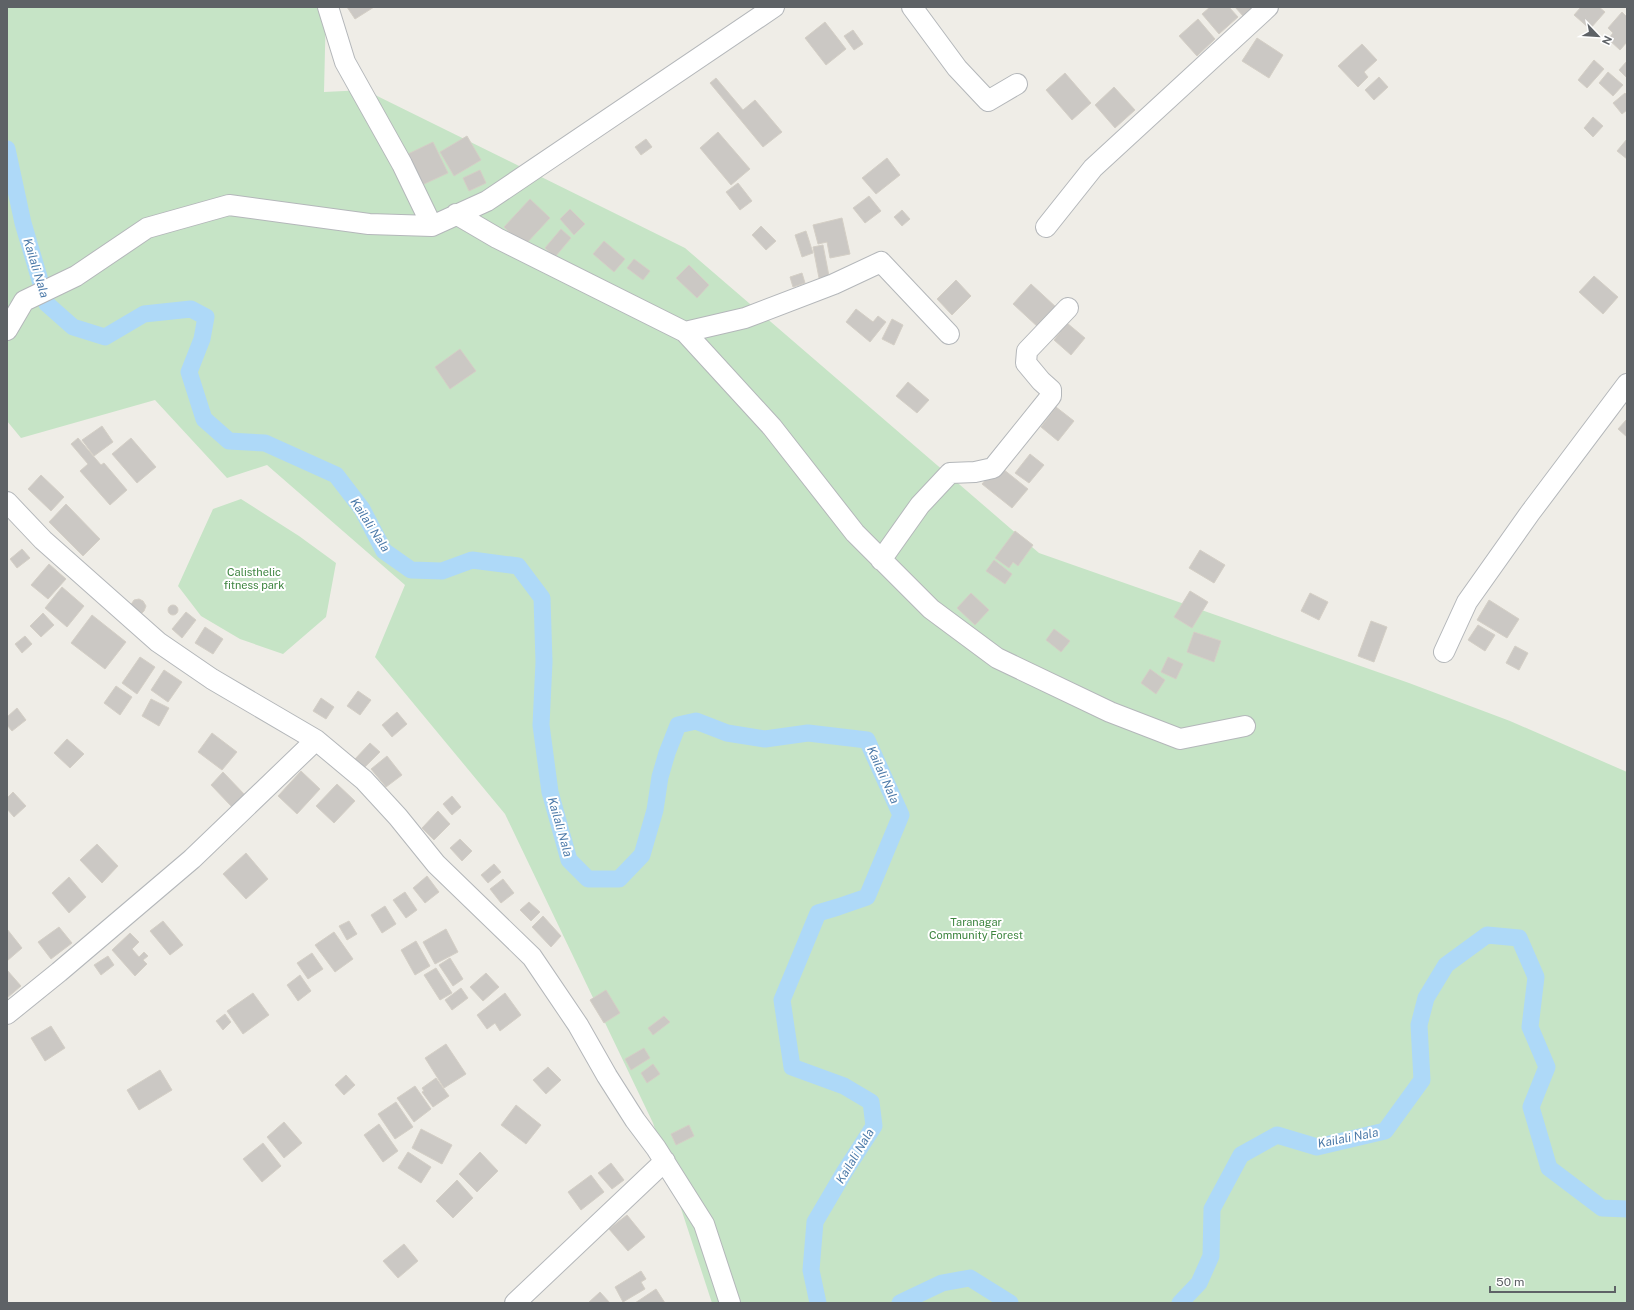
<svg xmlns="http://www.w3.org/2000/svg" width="1634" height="1310" viewBox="0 0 1634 1310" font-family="'Public Sans',sans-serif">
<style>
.green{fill:#c6e4c6}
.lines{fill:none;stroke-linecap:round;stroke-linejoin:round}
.canal{stroke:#aed9f8;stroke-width:17}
.building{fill:#cbc8c4;stroke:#d4cfc6}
.minor-casing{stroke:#b4b7ba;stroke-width:22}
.minor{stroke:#fff;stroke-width:20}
.labels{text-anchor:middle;stroke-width:4;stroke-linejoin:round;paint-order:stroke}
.park-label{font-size:11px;fill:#3e8540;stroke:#fff}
.water-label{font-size:12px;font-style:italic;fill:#4c7aa9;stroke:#fff}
</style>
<rect width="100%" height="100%" fill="#efede7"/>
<path class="green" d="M7,7H326L324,92L365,90L685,248L1039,553L1409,683L1510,721L1627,772V1303H712L653,1123L505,814L375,657L405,585L267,465L227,478L155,400L21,438L7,421Z
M241,499L299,536L336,563L326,617L283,654L240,639L201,616L178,586L213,509Z"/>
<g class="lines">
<path class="canal" d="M7,149L23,223L47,304L73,327L105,337L144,314L191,309L206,317L202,339L189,372L204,419L229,441L265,443L336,475L362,509L384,551L411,570L442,571L472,560L518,566L542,598L544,662L541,725L550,792L569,860L588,879H619L642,855L655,810L660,777L667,753L678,725L696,721L727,733L765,739L808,733L867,740L901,815L867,897L838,907L818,913L782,1000L792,1067L844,1086L871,1102L874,1126L845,1171L815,1222L811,1270L818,1303
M900,1303L942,1283L970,1278L1010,1303
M1180,1303L1199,1283L1211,1256L1212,1209L1241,1155L1277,1135L1317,1147L1385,1131L1422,1080L1419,1025L1426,998L1446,965L1487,935L1519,938L1536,977L1530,1027L1547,1067L1531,1107L1549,1168L1602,1208L1627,1209"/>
</g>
<path class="building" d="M347,7H374L355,19Z
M1210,7H1229L1238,17L1219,34L1202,14Z
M1235,7H1253L1243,16Z
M1581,7H1599L1605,12L1590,29L1574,15Z
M1622,12L1627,17V42L1620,50L1608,39L1613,33L1608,28Z
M1198,19L1215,39L1197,56L1179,36Z
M825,22L846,49L826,65L805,38Z
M853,30L863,44L854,50L844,36Z
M1257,38L1283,55L1269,78L1242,61Z
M1362,44L1377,60L1364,72L1368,77L1358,87L1338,66Z
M1594,60L1604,69L1587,88L1578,80Z
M1627,61V78L1619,70Z
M1608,72L1623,85L1613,96L1599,83Z
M1065,73L1091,103L1072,120L1046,90Z
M1379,77L1388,87L1374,100L1365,90Z
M716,78L743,110L755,100L782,132L763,147L710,83Z
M1114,87L1135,110L1115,128L1095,105Z
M1625,93L1627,95V110L1622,114L1613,103Z
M1593,117L1603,126L1593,137L1584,128Z
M718,132L750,169L731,185L700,148Z
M467,136L481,160L454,176L440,152Z
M646,139L652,147L641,155L635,147Z
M1627,139V159L1617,151Z
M433,142L448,173L422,185L408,154Z
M887,158L900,175L876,194L862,178Z
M480,170L486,183L469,191L463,178Z
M738,183L752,201L740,210L726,192Z
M869,196L881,211L865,223L853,208Z
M530,199L550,218L524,246L504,227Z
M570,209L585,224L574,235L560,219Z
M902,210L910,219L902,226L894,217Z
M842,218L850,254L830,258L827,242L818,244L813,225Z
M761,226L776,241L766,250L752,235Z
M561,229L571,238L555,257L545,248Z
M806,231L813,253L802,257L795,235Z
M604,241L625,259L614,272L593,254Z
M823,245L829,276L819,278L813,247Z
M634,259L650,271L643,280L627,268Z
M689,265L709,285L697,298L676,278Z
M802,273L805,283L793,287L790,277Z
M1594,276L1618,297L1603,314L1579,292Z
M956,280L971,296L952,315L937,299Z
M1031,284L1057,308L1039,328L1013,304Z
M856,309L873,322L878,316L886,322L870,342L846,322Z
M892,319L903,325L894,345L882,339Z
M1067,323L1085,338L1071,355L1054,340Z
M460,349L476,371L450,389L435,367Z
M908,382L929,400L917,413L896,396Z
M1056,407L1074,421L1058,441L1041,427Z
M1627,419V437L1618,429Z
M102,426L113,442L94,456L82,440Z
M78,438L101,465L104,463L127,490L110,505L80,471L88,464L71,444Z
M131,438L156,467L137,483L112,454Z
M1030,454L1044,465L1029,483L1015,473Z
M998,465L1028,489L1012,508L982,484Z
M41,475L64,497L51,511L28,489Z
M66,504L100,539L83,556L49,522Z
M1015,531L1033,545L1018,566L1013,562L1009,568L995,558Z
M22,549L30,558L17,568L10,559Z
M1200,550L1225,565L1214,583L1189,568Z
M994,560L1012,574L1005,584L986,571Z
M49,564L66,579L48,599L31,585Z
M62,587L84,606L67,627L45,608Z
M1190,591L1208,602L1192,628L1174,617Z
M971,593L989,610L975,625L957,608Z
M1310,593L1328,602L1319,620L1301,611Z
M139,599L143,601L146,606L144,611L140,615L130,606L134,600Z
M1489,600L1519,619L1507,638L1477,620Z
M168 610a5 5 0 1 1 10 0a5 5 0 1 1-10 0Z
M186,612L196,620L182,638L172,629Z
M43,613L54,625L41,637L30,626Z
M92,615L126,642L105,669L71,643Z
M1371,621L1387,627L1374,662L1358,656Z
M1478,625L1495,635L1485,651L1468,640Z
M205,627L223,639L213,654L195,643Z
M1054,629L1070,641L1061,652L1046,640Z
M1194,632L1221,641L1214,662L1187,652Z
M25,636L32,644L22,653L15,644Z
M1515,646L1528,653L1519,670L1506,663Z
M140,657L155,667L137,694L122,683Z
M1168,657L1183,664L1176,679L1161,672Z
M1150,669L1165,680L1156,694L1141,683Z
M164,670L182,682L168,702L151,690Z
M116,686L132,697L120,715L104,703Z
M358,691L371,700L360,715L347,706Z
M321,698L334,707L326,719L313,711Z
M151,699L169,708L159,726L142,716Z
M17,708L26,720L12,731L7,725V717Z
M397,712L407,724L392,737L382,725Z
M212,733L237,752L222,770L198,752Z
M67,739L84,754L70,768L54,753Z
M370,743L380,752L364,768L355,759Z
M387,756L402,775L386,787L371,769Z
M301,771L320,789L297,814L278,796Z
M223,772L245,795L232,807L211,785Z
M337,784L355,801L334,823L316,806Z
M13,792L26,806L14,817L7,809V798Z
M452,796L461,807L452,815L443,804Z
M438,811L450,824L434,840L422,828Z
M460,839L472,851L462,861L450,848Z
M97,844L118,866L102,883L80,860Z
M246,853L268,879L246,899L223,874Z
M494,864L501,872L488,883L481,875Z
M427,876L439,892L425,903L413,888Z
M69,877L86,897L69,913L52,893Z
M503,879L514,893L501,903L490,889Z
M405,892L417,910L406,918L393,900Z
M529,902L540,912L531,921L520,910Z
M385,906L396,924L382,933L371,915Z
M543,916L561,936L551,947L532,927Z
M163,921L183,945L170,955L150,931Z
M349,921L357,934L347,940L339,926Z
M59,927L72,943L51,959L38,942Z
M7,929L22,948L7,961Z
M446,929L458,952L435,964L423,942Z
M334,932L353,959L335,972L315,945Z
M130,933L139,942L132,949L139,957L144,952L148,956L143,960L147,964L135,976L112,950Z
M416,941L430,966L415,975L401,950Z
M312,953L323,969L308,979L297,963Z
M108,956L114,965L101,975L94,965Z
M450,958L463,979L453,986L439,965Z
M436,968L452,993L440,1000L424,975Z
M7,970L21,986L7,998Z
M486,973L499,987L483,1001L470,987Z
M300,975L311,991L298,1001L287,985Z
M461,988L468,998L452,1010L445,1000Z
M606,990L620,1013L604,1023L590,1000Z
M253,993L269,1015L243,1034L227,1011Z
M505,993L521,1015L500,1031L495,1023L487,1029L477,1015Z
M225,1014L231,1022L223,1030L216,1021Z
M664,1016L670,1022L653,1035L648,1028Z
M51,1026L65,1048L45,1061L31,1038Z
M446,1044L466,1074L444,1088L425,1058Z
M644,1048L650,1058L631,1070L625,1059Z
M653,1064L660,1074L647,1083L641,1073Z
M548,1067L561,1080L546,1094L533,1080Z
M160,1070L172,1090L139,1110L127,1090Z
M346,1075L355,1085L344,1095L335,1085Z
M436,1078L449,1096L433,1107L422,1092L424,1091L422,1088Z
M415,1086L431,1109L414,1122L397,1098Z
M396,1102L413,1127L395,1139L378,1114Z
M516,1105L541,1125L526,1144L501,1125Z
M284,1122L302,1143L284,1158L267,1137Z
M379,1124L398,1151L383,1162L364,1135Z
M689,1125L694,1136L676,1145L671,1134Z
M421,1129L452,1145L442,1164L412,1148Z
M263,1143L281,1166L262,1182L243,1159Z
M408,1152L431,1167L421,1183L398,1168Z
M480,1152L498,1171L477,1192L459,1174Z
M611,1163L624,1180L612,1189L598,1173Z
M591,1175L604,1192L581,1210L568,1192Z
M457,1180L473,1198L453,1218L436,1201Z
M627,1215L645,1237L628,1251L609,1229Z
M404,1244L418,1261L398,1278L383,1261Z
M641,1271L646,1279L641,1282L645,1289L623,1302L615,1287Z
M656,1289L665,1303H635Z
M600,1292L610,1303H588Z"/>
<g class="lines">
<g class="minor-casing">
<path id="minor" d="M328,7L345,62L402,164L432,226
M912,7L957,68L988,101L1017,84
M456,214L497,238L685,332L772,427L855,533L931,609L997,658L1110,712L1180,739L1245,726
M1046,227L1093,168L1268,7
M7,330L24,301L76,276L147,228L229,205L369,224L432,226L487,201L774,7
M685,332L745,318L834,284L881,262L949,334
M7,502L43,540L158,642L212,679L316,740L364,780L398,817L436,864L532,957L578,1025L607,1076L635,1120L656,1148L704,1224L730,1303
M881,560L920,505L950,473L975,472L993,468L1051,396V390L1041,381L1026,363L1027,351L1068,308
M1444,652L1467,602L1530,513L1627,384
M7,1014L59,972L192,859L316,740
M515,1303L665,1161"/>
</g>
<use href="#minor" class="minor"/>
</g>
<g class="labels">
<g class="park-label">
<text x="254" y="576">Calisthelic<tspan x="254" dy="13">fitness park</tspan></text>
<text x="976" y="926">Taranagar<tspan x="976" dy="13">Community Forest</tspan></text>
</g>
<g class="water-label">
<text transform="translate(36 268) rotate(73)" y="4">Kailali Nala</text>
<text transform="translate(370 525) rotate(57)" y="4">Kailali Nala</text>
<text transform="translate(883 775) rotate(66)" y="4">Kailali Nala</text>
<text transform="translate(560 827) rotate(74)" y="4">Kailali Nala</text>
<text transform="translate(1348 1138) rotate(-11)" y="4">Kailali Nala</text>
<text transform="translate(855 1156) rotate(-59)" y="4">Kailali Nala</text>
</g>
</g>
<rect width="1634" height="1310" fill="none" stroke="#5e6266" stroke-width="16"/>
<g transform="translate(1598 36) rotate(115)" stroke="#ffffff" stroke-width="3" paint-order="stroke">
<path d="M0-3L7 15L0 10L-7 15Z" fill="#5e6266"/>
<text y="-6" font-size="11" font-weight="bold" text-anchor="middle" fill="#5e6266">N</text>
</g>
<path d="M1490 1286v6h125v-6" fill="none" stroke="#5e6266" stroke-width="2"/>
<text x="1496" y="1286" font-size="12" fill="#5e6266" stroke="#ffffff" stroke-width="3" paint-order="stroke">50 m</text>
</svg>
